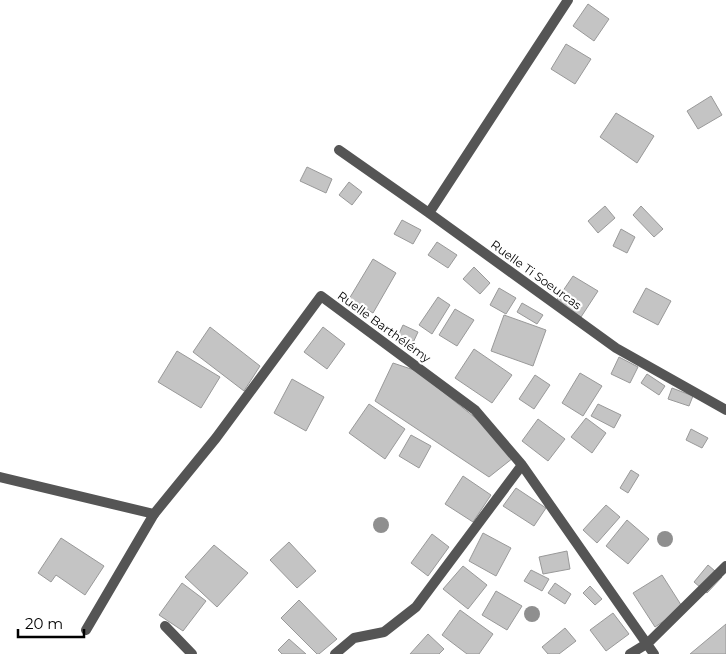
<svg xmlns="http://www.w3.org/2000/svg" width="726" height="654" viewBox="0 0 726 654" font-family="Montserrat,sans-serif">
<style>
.building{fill:#c4c4c4;stroke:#999}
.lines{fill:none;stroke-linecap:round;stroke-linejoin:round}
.lane{stroke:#555;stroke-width:10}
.street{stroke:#555;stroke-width:10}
.tree{fill:#8f8f8f}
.labels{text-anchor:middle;stroke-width:4.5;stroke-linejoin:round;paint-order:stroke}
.street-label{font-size:12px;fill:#000;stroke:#fff}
</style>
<rect width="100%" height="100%" fill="#fff"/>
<path class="building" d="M588,4L609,19L594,41L573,26Z
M566,44L591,59L575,84L551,69Z
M711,96L722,115L698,129L687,111Z
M616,113L654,136L637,163L600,137Z
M307,167L332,179L326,193L300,181Z
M349,182L362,192L352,205L339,195Z
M605,206L615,218L598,233L588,221Z
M641,206L663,229L654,237L633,215Z
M402,220L421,230L413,244L394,234Z
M621,229L635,237L627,253L613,246Z
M437,242L457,255L448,268L428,255Z
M373,259L396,273L373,313L349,299Z
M474,267L490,283L480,294L463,279Z
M573,276L598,291L581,317L556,301Z
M499,288L516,298L506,314L490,305Z
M646,288L671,301L658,325L633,312Z
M438,297L450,305L432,334L419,325Z
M522,303L543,315L537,324L517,312Z
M455,309L474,320L457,346L439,335Z
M504,315L546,330L533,366L491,351Z
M403,325L418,332L411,347L396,340Z
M210,327L260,366L244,391L193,352Z
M323,327L345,344L327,369L304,352Z
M474,349L512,375L492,403L455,378Z
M177,351L220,377L201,408L158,382Z
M619,357L638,367L630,383L611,374Z
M393,363L417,371L478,420L513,458L489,477L375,401Z
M580,373L602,386L583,416L562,403Z
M647,374L665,386L659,395L641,383Z
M535,375L550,385L534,409L519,399Z
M292,379L324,397L306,431L274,413Z
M672,388L693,396L689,406L668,399Z
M369,404L405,429L385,459L349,433Z
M598,404L621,415L614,428L591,416Z
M586,418L606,433L592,453L571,437Z
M538,419L565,439L548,461L522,441Z
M691,429L708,438L702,448L686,440Z
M411,435L431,446L419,468L399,456Z
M631,470L639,475L628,493L620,488Z
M463,476L491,495L473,522L445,504Z
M516,488L546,508L534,526L503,506Z
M606,505L620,517L597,543L583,530Z
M627,520L649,539L628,564L606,546Z
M483,533L511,548L496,576L469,561Z
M432,534L449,547L428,576L411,563Z
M61,538L104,566L85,595L56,575L51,582L38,573Z
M289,542L316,571L297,588L270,560Z
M214,545L248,573L217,607L185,577Z
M567,551L570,569L543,574L539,557Z
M708,565L722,577L707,593L694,582Z
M463,566L487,585L468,609L443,589Z
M531,570L549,579L542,591L524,581Z
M662,575L683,608L655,627L633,593Z
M182,583L206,601L183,631L159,615Z
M555,583L571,594L565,604L548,593Z
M590,586L602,599L595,605L583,593Z
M496,591L522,606L507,630L482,615Z
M299,600L337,639L319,654H317L281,618Z
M460,610L493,634L479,654H467L442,635Z
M613,613L629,634L606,651L590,630Z
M726,624V654H690Z
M565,628L576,641L559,654H548L542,647Z
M428,634L444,649L439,654H410Z
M289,639L306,654H282L278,650Z"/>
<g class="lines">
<path class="lane" d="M165,626L192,654
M86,630L154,514"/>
<path class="street" d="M339,150L429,213L616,348L726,410
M429,213L568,0
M0,477L154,514L216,438L321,296L475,410L522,465L654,654
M335,654L354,638L384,632L416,607L522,465
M630,654L648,643L726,566"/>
</g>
<g class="tree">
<circle cx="381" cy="525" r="8"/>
<circle cx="665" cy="539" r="8"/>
<circle cx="532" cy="614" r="8"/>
</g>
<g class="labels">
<g class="street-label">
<text transform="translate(536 275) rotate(36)" y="4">Ruelle Ti Soeurcas</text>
<text transform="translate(384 327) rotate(36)" y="4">Ruelle Barthélémy</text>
</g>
</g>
<path d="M18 629v8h66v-8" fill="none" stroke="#000000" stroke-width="2.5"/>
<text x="25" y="629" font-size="15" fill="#000000" stroke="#ffffff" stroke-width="4" paint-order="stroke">20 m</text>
</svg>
